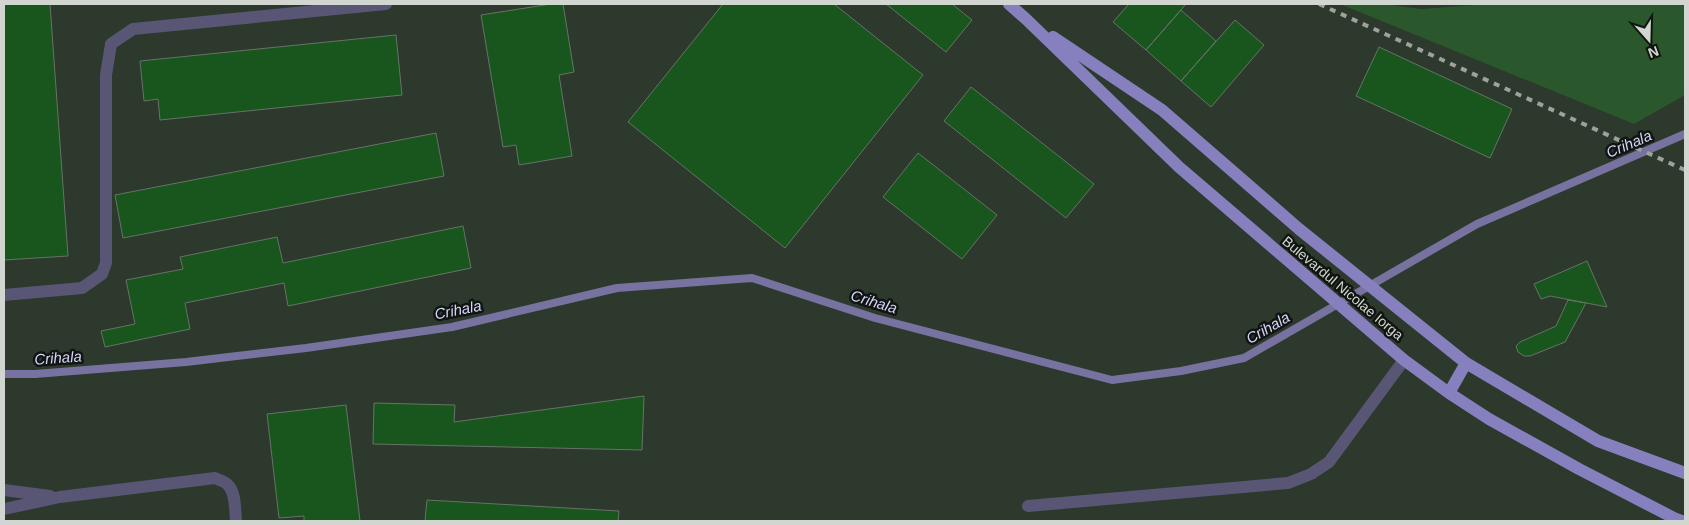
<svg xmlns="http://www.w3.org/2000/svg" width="1689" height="525" viewBox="0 0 1689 525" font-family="Helvetica,sans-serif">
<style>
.built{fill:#2c392c}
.green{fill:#2b572c}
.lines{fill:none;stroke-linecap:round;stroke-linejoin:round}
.stream{stroke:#7872a0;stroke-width:8}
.building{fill:#18561d;stroke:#687268}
.lane{stroke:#595675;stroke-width:12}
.primary{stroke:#8780be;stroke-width:12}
.rail{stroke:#9da39c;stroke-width:4;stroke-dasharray:6 6;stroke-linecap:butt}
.labels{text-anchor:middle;stroke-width:5;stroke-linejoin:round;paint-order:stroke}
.street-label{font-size:14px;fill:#d1d6d0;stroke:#111511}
.water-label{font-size:15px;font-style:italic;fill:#d6d4fc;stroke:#111511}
</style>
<rect width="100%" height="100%" fill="#252e25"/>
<path class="built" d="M4,4H1685V521H4Z"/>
<path class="green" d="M1340,4H1383L1421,9L1489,4H1685V95L1634,124Z"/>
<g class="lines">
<path class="stream" d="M4,374H35L186,362L306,348L452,327L617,288L752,278L875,318L1112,380L1181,371L1244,358L1477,224L1685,134"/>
</g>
<path class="building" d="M4,4H50L68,256L4,260Z
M551,4H563L574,72L559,75L572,156L519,165L516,145L503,147L481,15Z
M723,4H834L923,75L785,248L628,122Z
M886,4H952L972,20L946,52Z
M1129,4H1186L1146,50L1113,22Z
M1181,10L1216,41L1181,81L1146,50Z
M1235,20L1264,45L1211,107L1181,81Z
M396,35L402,95L160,120L158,99L144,101L140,61Z
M1379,47L1512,109L1490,158L1356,96Z
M971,87L1094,184L1066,218L944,121Z
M436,133L444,176L123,238L115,195Z
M918,153L997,215L962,259L883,197Z
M463,226L471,268L288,306L284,283L185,303L190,329L105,347L101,331L135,324L126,280L183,269L180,257L277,237L283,263Z
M1587,261L1607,307L1550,296L1541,299L1534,284Z
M1568,300L1586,303L1565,342L1530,356H1524L1518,352L1516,346L1520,342L1556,326Z
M644,396L642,450L373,444L374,403L455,405L454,422Z
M346,405L360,521H304V516L279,518L267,414Z
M427,500L619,511L618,521H425Z"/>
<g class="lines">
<path class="lane" d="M4,295L82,288L102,274L106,263V75L111,44L133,29L386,4
M4,490L50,496
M1028,506L1288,483L1311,474L1329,462L1404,360
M4,509L60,497L215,478C219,480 224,481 227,484C236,491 235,510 236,521"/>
<path class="primary" d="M1009,4L1026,19L1179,167L1404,360L1449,393L1489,419L1579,469L1674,518L1682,521
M1053,37L1162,110L1299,229L1466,363L1598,441L1685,473
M1449,393L1466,363"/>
<path class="rail" d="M1319,4L1685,170"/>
</g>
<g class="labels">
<g class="street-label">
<text transform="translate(1343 288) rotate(40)" y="5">Bulevardul Nicolae Iorga</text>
</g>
<g class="water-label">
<text transform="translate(1629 144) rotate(-23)" y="5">Crihala</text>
<text transform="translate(874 302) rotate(17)" y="5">Crihala</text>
<text transform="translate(458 310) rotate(-11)" y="5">Crihala</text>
<text transform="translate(1268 328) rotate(-30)" y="5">Crihala</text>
<text transform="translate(58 358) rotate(-4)" y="5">Crihala</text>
</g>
</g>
<rect width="1689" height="525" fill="none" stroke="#d1d6d0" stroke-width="10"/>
<g transform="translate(1649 40) rotate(160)" stroke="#111511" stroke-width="4" paint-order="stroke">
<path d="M0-4L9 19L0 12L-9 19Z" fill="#d1d6d0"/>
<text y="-8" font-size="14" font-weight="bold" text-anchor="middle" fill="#d1d6d0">N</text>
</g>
</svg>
